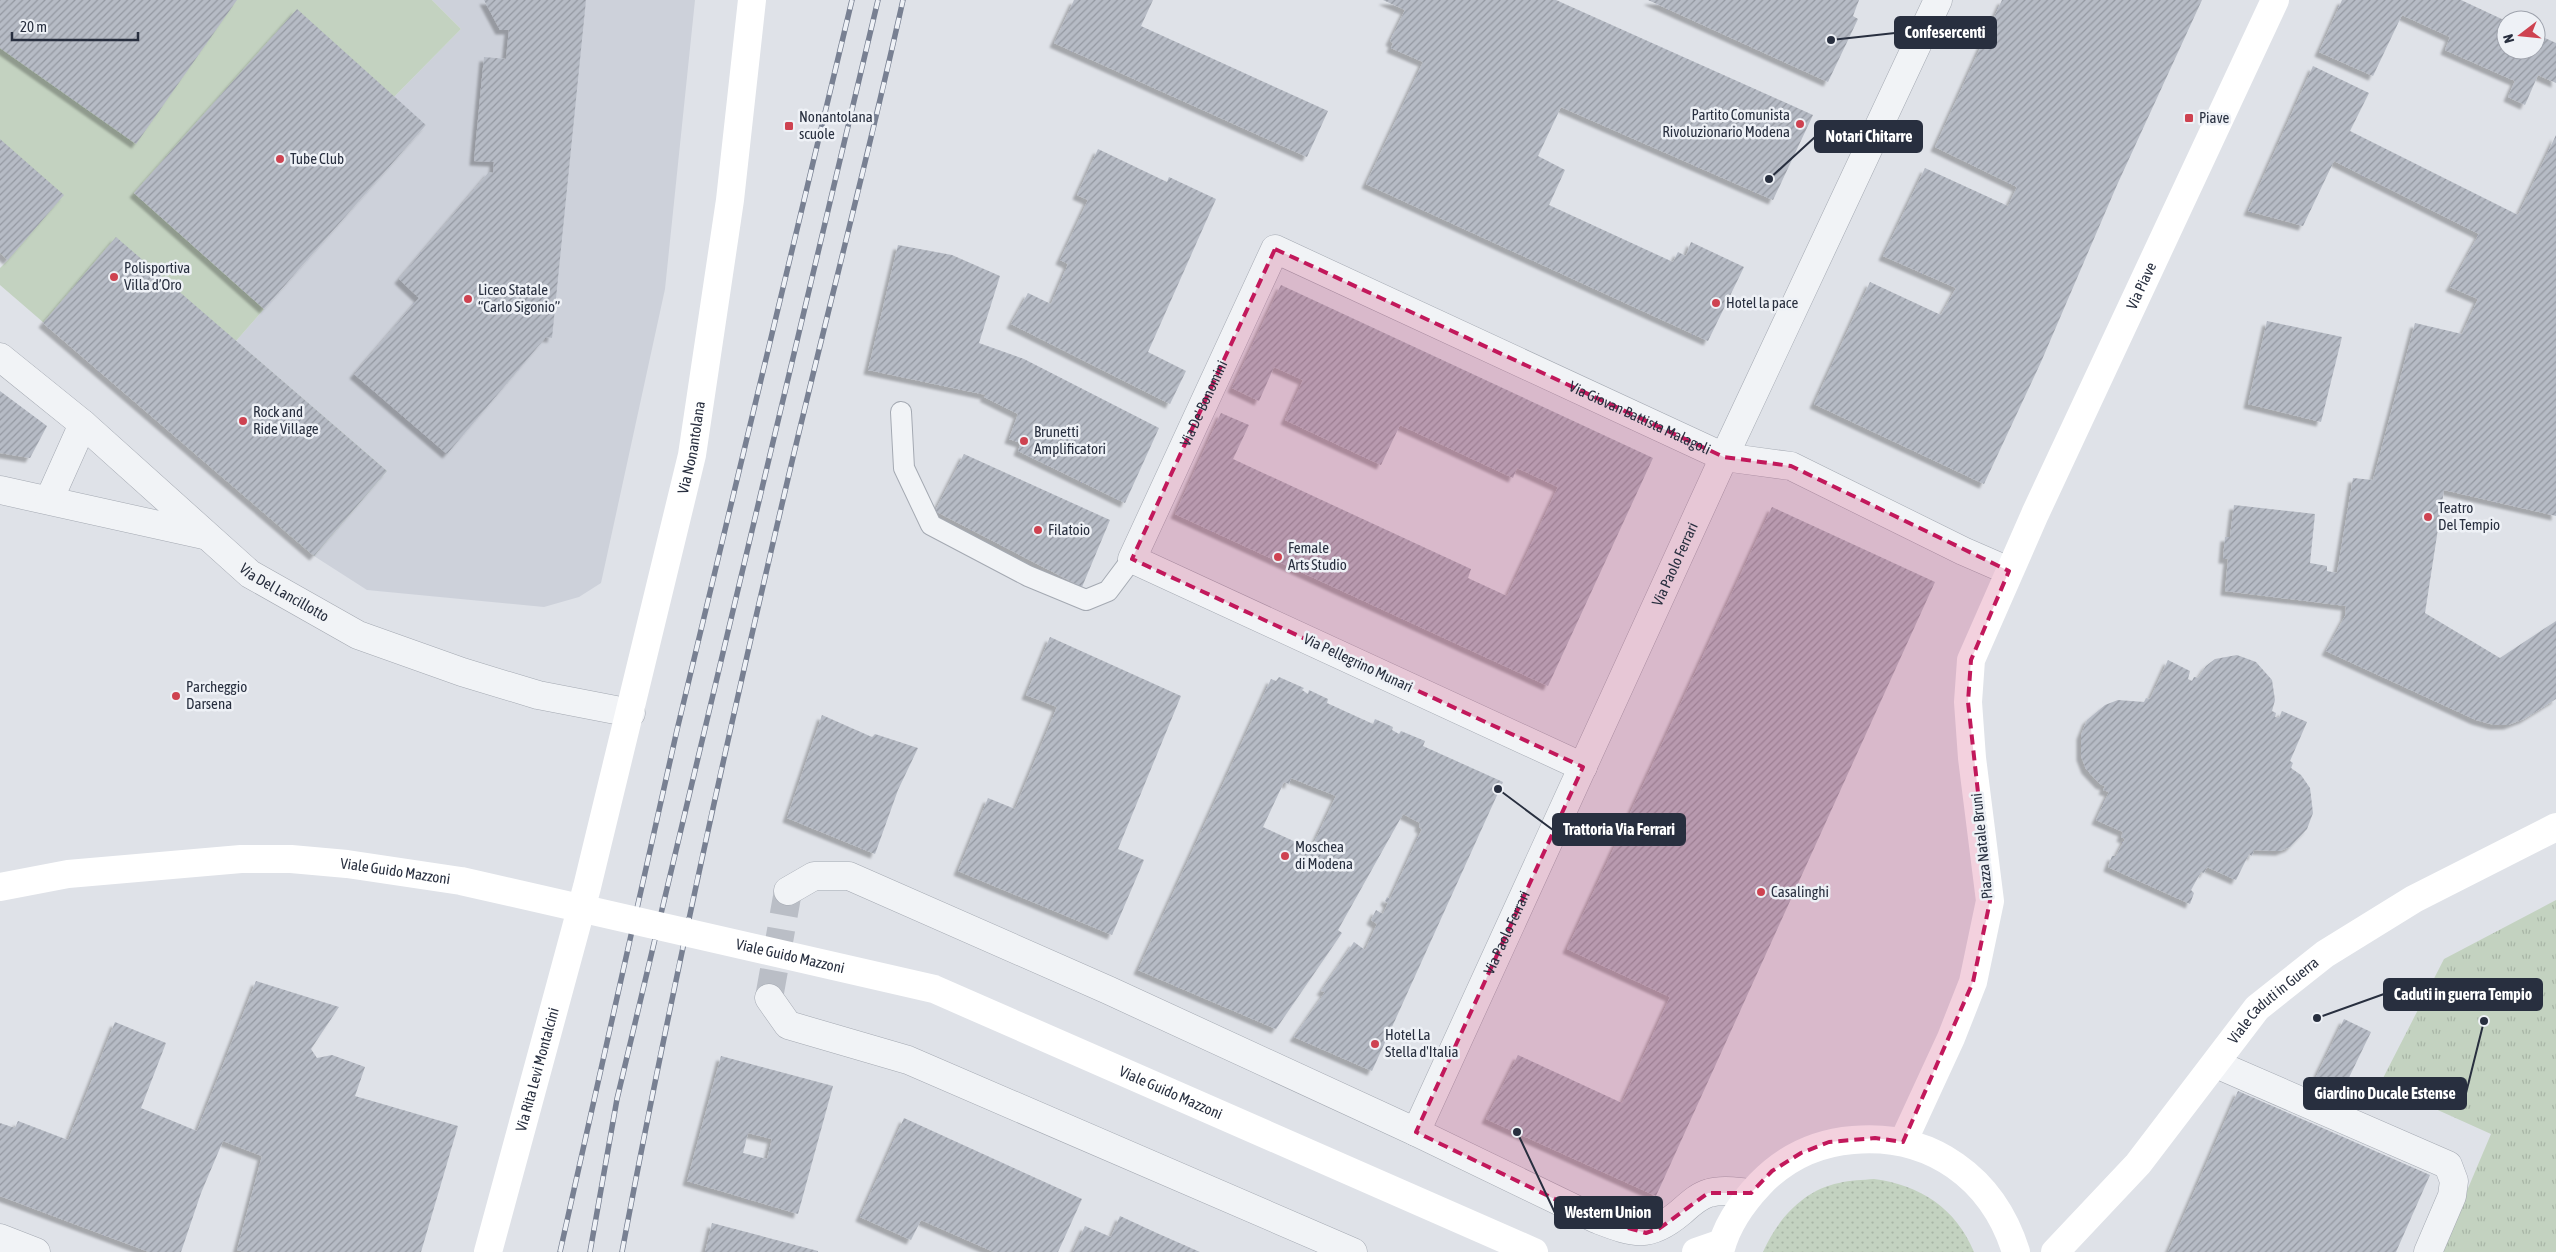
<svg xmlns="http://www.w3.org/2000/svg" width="2556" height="1252" viewBox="0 0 2556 1252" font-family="'Asap Condensed',sans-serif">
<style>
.built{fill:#cdd1da}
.grass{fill:url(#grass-dots)}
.park{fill:url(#park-tufts)}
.pitch{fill:#c3d2c0}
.building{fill:url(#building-hatch);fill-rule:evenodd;filter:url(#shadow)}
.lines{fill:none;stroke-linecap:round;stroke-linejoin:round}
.street-tunnel{stroke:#babec6;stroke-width:28;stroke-dasharray:28 14;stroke-linecap:butt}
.lane-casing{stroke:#a4a9b2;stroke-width:22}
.street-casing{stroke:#a4a9b2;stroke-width:29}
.lane{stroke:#f1f3f6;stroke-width:20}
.street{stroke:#f1f3f6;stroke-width:28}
.secondary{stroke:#fff;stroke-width:28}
.rail-casing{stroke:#788092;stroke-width:5.5}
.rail{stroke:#eef1f6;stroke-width:4;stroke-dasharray:11;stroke-linecap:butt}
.secondary-bridge{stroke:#fff;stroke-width:28}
.marked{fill:#c2185b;fill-opacity:0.2;stroke:#c2185b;stroke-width:4;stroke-dasharray:10 6;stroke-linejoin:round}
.poi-dot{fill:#ce4250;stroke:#eef1f6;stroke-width:2}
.labels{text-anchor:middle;stroke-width:5;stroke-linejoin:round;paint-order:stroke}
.poi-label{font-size:15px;fill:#282f3f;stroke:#eef1f6;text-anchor:start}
.street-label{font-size:15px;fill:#282f3f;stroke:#eef1f6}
.leader{fill:none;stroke:#282f3f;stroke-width:2}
.callout-dot{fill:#282f3f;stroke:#eef1f6;stroke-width:2}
.callout{fill:#282f3f;stroke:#282f3f;stroke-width:2}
.callout-label{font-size:16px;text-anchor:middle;font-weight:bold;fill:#fff}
</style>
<defs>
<pattern id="grass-dots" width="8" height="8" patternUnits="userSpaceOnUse" patternTransform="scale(1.25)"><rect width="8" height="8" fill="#c3d2c0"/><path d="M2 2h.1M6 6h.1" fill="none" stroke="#a8b5a6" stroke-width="1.8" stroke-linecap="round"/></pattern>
<pattern id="park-tufts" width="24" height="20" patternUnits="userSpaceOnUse" patternTransform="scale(1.25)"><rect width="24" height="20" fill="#c3d2c0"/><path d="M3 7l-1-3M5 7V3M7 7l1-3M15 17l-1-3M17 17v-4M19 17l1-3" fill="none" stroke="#a8b5a6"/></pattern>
<pattern id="building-hatch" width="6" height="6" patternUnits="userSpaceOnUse" patternTransform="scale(1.25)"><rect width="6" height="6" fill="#b6bbc5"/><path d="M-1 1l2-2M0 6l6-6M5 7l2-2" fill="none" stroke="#9498a1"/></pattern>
<filter id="shadow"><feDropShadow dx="-4.5" dy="4.5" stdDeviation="1" flood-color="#0004"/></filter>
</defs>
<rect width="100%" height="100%" fill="#dfe2e8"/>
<path class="built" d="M432,0H695L665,289L601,583L579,597L544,607L367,590L314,556L387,471L236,341L426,125L394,97L461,29Z"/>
<path class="grass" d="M1874,1179C1920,1185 1956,1208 1974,1252H1763C1777,1220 1803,1190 1839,1183C1850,1180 1863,1180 1874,1179Z"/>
<path class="park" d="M2556,900V1252H2441L2491,1134L2380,1084L2444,959Z"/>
<path class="pitch" d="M0,0H432L461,29L394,97L134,193L264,309L236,341L387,471L314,556L0,285V268L8,260L0,253Z"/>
<path class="building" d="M0,0H237L136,144L0,48Z
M484,0H586L552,338L546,337L447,454L354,374L419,298L399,279L489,172L493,173L494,162L474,161L484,57L506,59L509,30H500Z
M1074,0H1153L1141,26L1328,111L1307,157L1054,43Z
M1383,0H1556L1813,115L1773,200L1561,107L1538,156L1565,170L1549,205L1673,262L1678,252L1686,256L1691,242L1744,267L1708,341L1366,184L1423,62L1391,48L1393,43L1390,41L1405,10Z
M1648,0H1859L1853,16L1858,19L1828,82Z
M2002,0H2202L2117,185L2041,362L1984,484L1814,404L1870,282L1941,315L1956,288L1883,256L1925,168L2008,206L2017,187L1935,147Z
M2342,0H2461L2506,21V50H2536V34L2556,43V83L2538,75L2525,105L2508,97L2515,81L2445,50L2450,37L2402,15L2373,76L2319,52Z
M297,9L426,125L264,309L134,193Z
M2313,66L2369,93L2350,131L2518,215L2556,135V516L2444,490L2425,613L2500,658L2556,621V699L2524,719L2508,725H2494L2476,720L2326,651L2345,616L2346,606L2225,591L2228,559H2223L2225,537H2230L2234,505L2315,514L2310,563L2327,566V571L2337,573L2353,478L2373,480L2415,323L2462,334L2478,299L2450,287L2479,234L2334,161L2303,226L2248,211Z
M0,139L64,195L8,260L0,253Z
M1098,149L1167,182L1169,177L1216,199L1148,352L1186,371L1170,404L1011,324L1028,293L1051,304L1068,264L1060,260L1088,200L1077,195Z
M116,237L387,471L314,556L43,323Z
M898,245L952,255L1000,276L979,343L1024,359L1159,428L1125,503L1018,451L1021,443L1009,439L1018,414L984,397L986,395L868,370Z
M1281,285L1653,458L1548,686L1175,514L1221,413L1249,425L1233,459L1471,569L1468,578L1507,596L1558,487L1517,468L1513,478L1400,425L1381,465L1285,420L1303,380L1274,367L1259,401L1232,388Z
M2267,321L2342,337L2321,422L2248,404Z
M0,391L47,426L30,458L0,453Z
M964,454L1110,520L1082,587L935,511Z
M1772,507L1935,582L1656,1196L1486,1119L1518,1055L1622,1103L1670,997L1567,949Z
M1050,637L1181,696L1118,849L1144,860L1112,935L958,871L988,798L1015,809L1057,707L1026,695Z
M2237,655L2256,662L2272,680L2275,700L2272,711L2276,713L2275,717L2279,718L2282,711L2307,722L2290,761L2293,763L2291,768L2301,775L2310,788L2313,813L2307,829L2290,847L2280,851L2254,850L2252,856L2249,854L2236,880L2207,867L2204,873L2201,872L2191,890L2194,893L2190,904L2108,867L2112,856H2116L2125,839L2121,837L2123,832L2096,820L2109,792L2103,790L2105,786L2100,784L2086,769L2081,756V735L2087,720L2105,705L2118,700L2144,702L2146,698L2150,699L2168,660L2190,671L2188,679L2192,681L2194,677L2198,678L2206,666L2215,659Z
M1279,677L1304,688L1302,690L1308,694L1309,690L1328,699L1327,703L1373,724L1375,719L1393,727L1392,730L1399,734L1401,731L1425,741L1423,746L1503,782L1372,1071L1294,1037L1325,992L1321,991L1354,942L1365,950L1377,924L1371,920L1376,910L1383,914L1388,903L1385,901L1387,897L1390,899L1422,829L1419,827L1420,823L1403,814L1338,930L1342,933L1276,1029L1138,970L1271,679L1276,681ZM1291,778L1336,796L1311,849L1263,827L1284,782L1289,784Z
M822,715L872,737L875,734L918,748L898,790L875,854L787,818Z
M256,981L339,1007L311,1049L317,1058L332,1055L365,1067L355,1096L458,1126L421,1252H245L237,1250L262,1156L223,1141L201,1193L181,1252H149L0,1196V1123L15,1128L18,1121L68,1140L115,1022L166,1043L141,1108L197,1131Z
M2344,1019L2371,1032L2341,1094L2314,1081Z
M721,1056L833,1086L798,1214L687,1181ZM748,1133L772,1139L767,1159L743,1153Z
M2238,1091L2430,1175L2396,1252H2168Z
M904,1118L1082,1199L1058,1252H994L921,1220L911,1240L860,1217Z
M1120,1216L1159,1234L1200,1252H1073L1085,1226L1111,1237Z
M712,1223L818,1251V1252H705Z"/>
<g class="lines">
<path class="street-tunnel" d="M769,998L788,891"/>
<g class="lane-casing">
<path id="lane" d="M901,412L904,468L931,525L1028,576L1086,600L1108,591L1132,559"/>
</g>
<g class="street-casing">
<g id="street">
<path id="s1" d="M0,357L83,424L250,574L358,635L462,672L538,695L631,713"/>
<path d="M0,490L204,535"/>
<path d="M49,500L83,424"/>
<path id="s2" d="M1583,767L1132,559L1275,249L1724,457L1791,466L1963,551L2009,571"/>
<path d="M788,891L814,876H849L1108,990L1416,1132L1596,1219C1633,1233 1648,1240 1681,1212C1689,1205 1698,1196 1709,1193C1722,1189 1738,1192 1751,1193"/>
<path d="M769,998L788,1025L908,1060L1353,1252"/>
<path d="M2216,1064L2448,1165L2454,1181L2452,1196L2428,1252"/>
<path id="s3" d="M1416,1132L1724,457L1938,0"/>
<path d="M0,1238L36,1252"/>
</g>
</g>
<use href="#lane" class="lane"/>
<use href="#street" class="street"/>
<g class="secondary">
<path id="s4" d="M1903,1142L1951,1038L1973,982L1990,901L1972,758L1968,702L1971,660L2035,514L2275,0"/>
<path id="s5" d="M488,1252L587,887L692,455L730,200L752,0"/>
<path d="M1696,1252L1722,1243"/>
<path d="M1720,1252C1726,1226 1742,1203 1760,1184C1786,1157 1816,1143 1853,1140C1931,1133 1993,1178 2016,1252"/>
<path id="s6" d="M2055,1252L2138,1164L2257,1008L2325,954L2414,899L2556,827"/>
</g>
<g class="rail-casing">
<path id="rail" d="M560,1252L677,730L852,0
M590,1252L617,1099L878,0
M622,1252C671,990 729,730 790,470C827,313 868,158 903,0"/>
</g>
<use href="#rail" class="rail"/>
<path class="secondary-bridge" id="s7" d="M0,887L68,874L241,859H291L347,864L461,881L934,989L1534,1252"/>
</g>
<path class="marked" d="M1275,249L1724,457L1791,466L2009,571L1971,660L1968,702L1990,901L1985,925L1973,982L1903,1142L1875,1138L1829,1142L1801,1153L1772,1171L1751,1193H1708L1660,1228L1646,1233L1596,1219L1416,1132L1583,767L1132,559Z"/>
<g class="poi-dot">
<rect x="2184" y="113" width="10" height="10" rx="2.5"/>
<circle cx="1800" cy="124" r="5"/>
<rect x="784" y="121" width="10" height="10" rx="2.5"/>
<circle cx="280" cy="159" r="5"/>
<circle cx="114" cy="277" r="5"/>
<circle cx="468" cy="299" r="5"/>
<circle cx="1716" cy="303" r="5"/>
<circle cx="243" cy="421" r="5"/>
<circle cx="1024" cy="441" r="5"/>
<circle cx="2428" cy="517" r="5"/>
<circle cx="1038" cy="530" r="5"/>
<circle cx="1278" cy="557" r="5"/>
<circle cx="176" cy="696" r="5"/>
<circle cx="1285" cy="856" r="5"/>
<circle cx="1761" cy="892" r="5"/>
<circle cx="1375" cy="1044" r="5"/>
</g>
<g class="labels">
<g class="poi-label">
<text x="1790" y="120" text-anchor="end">Partito Comunista<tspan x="1790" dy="17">Rivoluzionario Modena</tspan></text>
<text x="799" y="122">Nonantolana<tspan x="799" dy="17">scuole</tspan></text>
<text x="2199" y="123">Piave</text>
<text x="290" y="164">Tube Club</text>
<text x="124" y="273">Polisportiva<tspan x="124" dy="17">Villa d’Oro</tspan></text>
<text x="478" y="295">Liceo Statale<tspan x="478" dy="17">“Carlo Sigonio”</tspan></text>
<text x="1726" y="308">Hotel la pace</text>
<text x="253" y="417">Rock and<tspan x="253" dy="17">Ride Village</tspan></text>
<text x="1034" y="437">Brunetti<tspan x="1034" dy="17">Amplificatori</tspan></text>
<text x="2438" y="513">Teatro<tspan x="2438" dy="17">Del Tempio</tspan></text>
<text x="1048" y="535">Filatoio</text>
<text x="1288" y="553">Female<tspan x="1288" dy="17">Arts Studio</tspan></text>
<text x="186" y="692">Parcheggio<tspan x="186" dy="17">Darsena</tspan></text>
<text x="1295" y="852">Moschea<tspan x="1295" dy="17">di Modena</tspan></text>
<text x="1771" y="897">Casalinghi</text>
<text x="1385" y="1040">Hotel La<tspan x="1385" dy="17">Stella d'Italia</tspan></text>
</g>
<g class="street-label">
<text dy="5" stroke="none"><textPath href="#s4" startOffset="911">Via Piave</textPath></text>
<text dy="5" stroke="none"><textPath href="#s2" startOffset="668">Via De' Bonomini</textPath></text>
<text dy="5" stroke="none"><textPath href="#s2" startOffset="1240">Via Giovan Battista Malagoli</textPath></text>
<text dy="5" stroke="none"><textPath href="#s5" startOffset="830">Via Nonantolana</textPath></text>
<text dy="5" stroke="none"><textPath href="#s3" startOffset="624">Via Paolo Ferrari</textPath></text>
<text dy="5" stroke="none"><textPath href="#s1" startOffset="370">Via Del Lancillotto</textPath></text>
<text transform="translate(1358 663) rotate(25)" y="5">Via Pellegrino Munari</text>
<text transform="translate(1982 846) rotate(-96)" y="5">Piazza Natale Bruni</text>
<text dy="5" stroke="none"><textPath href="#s7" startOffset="398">Viale Guido Mazzoni</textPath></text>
<text dy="5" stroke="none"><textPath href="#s3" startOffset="219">Via Paolo Ferrari</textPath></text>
<text dy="5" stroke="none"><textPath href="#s7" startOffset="802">Viale Guido Mazzoni</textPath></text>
<text dy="5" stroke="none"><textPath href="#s6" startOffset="334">Viale Caduti in Guerra</textPath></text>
<text dy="5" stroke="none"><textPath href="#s5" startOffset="189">Via Rita Levi Montalcini</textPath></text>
<text dy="5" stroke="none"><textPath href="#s7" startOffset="1208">Viale Guido Mazzoni</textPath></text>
</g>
</g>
<path class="leader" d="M1831 40L1895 33M1769 179L1815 137M1498 789L1553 830M2317 1018L2384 994M2484 1021L2466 1093M1517 1132L1555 1213"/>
<g class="callout-dot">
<circle cx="1831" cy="40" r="5"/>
<circle cx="1769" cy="179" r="5"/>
<circle cx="1498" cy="789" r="5"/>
<circle cx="2317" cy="1018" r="5"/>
<circle cx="2484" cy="1021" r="5"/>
<circle cx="1517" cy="1132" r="5"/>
</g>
<g class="callout">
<rect x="1895" y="17" width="101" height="31" rx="5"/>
<rect x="1815" y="121" width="107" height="31" rx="5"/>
<rect x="1553" y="814" width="132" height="31" rx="5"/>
<rect x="2384" y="979" width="158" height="31" rx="5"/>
<rect x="2304" y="1078" width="162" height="31" rx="5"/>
<rect x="1555" y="1197" width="107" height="31" rx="5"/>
</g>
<g class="callout-label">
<text x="1945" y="38">Confesercenti</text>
<text x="1869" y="142">Notari Chitarre</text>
<text x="1619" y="835">Trattoria Via Ferrari</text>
<text x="2463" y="1000">Caduti in guerra Tempio</text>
<text x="2385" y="1099">Giardino Ducale Estense</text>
<text x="1608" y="1218">Western Union</text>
</g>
<g transform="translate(2521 35) rotate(254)"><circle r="24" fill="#eef1f6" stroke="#9fa3ad"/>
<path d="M0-4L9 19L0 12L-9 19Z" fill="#ce4250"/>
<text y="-8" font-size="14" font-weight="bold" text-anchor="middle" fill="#282f3f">N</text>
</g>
<path d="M12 32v8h126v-8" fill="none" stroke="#282f3f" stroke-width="2.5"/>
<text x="20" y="32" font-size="15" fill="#282f3f" stroke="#eef1f6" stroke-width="4" paint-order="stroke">20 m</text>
</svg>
